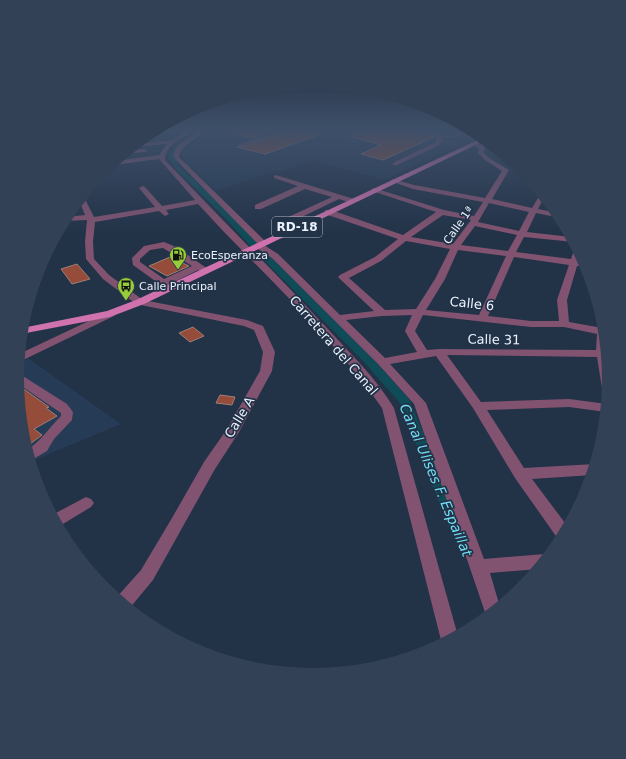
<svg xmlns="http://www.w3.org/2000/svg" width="626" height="759" viewBox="0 0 626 759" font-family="'DejaVu Sans',sans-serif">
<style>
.built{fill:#263b55}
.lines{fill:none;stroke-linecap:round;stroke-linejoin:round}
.canal{fill:#0f4c57;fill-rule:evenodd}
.building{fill:#954c3a;stroke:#9f7e76}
.minor{fill:#815370;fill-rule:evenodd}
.major{fill:#cf72ad;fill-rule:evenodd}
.labels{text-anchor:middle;stroke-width:3.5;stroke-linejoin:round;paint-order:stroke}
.far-street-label{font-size:11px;fill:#eaf2fd;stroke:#223247}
.far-poi-label{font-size:11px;fill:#eaf2fd;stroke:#223247;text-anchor:start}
.shield{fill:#223247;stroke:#aeb8c6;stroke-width:1}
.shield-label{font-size:12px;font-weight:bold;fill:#eaf2fd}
.street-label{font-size:13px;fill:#eaf2fd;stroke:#223247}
.water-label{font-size:14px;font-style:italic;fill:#70def5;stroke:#223247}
</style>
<rect width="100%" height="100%" fill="#223247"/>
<path class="built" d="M213,129H469L480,135L384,180L312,160L281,172L277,170L216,191L186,163L181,151Z
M28,358L121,424L30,462L23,437L17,379L19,363Z"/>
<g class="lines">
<path class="canal" d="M200,129H205L177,149L174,158L180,167L230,213L256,242V246H250L224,217L176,169L168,158L172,147Z
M259,251H265L372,358L409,399L467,538L465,542L460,544L455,542L453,538L400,403L364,362L259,255Z"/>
</g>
<path class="building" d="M227,129H278L251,138L227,132Z
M293,129H304V130L322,134L265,154L237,147H241Z
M366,129H404L434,137L383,160L361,154L381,145L349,136Z
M170,257L189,266L167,276L149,266Z
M77,264L90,279L72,284L61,269Z
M193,327L204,336L190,342L179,333Z
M18,385L49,407L46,408L57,416L34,429L42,435L26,447L23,437Z
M220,395L235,397L232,405L216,403Z"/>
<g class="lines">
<path class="minor" d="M189,129H196C185,139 166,142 165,160C218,216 273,270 326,327C350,353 376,378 394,408L458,636L442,644L382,408C330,333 259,271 198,204L166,210L169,214L165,216L159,211L95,222L93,242L94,259L109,275L143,300L247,320L263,326L275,352L272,371L239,432L215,469L153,580L129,609L116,598L141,570L172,518L204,462L227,429L260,371L263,352L254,330L244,326L136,304L103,279L86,259L85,242L87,220L64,221L66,217L85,215L79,200L83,195L94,217L155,207L139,188L143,186L145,187L162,206L195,200L159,159L114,165L111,164L115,161L159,155L167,144L131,147L136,144L172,140Z
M204,129H211C201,138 182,142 179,157L265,241L266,243L264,245L278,254L340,315L374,311L340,279L338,277L340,275L375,257L398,239L325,214V210H331L403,235L436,212L372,191V189L374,188L444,210L474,216L483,202L413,189L390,181L393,179L414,185L485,198L502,171L485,160L478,153L479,149L472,144V142L492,146L497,149L483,147L485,149L483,152L489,158L509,170L492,199L532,208L541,193L544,197L538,209L558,213L561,218L536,213L527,232L571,237L574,242L524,237L516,252L571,259L574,250L577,248L581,255L579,261H584L586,266H577L567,300L569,322L597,327V318L601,315L603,322L609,380L608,392L604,391L602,388L597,357L447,355L481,402L569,399L607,404L606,412L569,407L487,410L524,468L595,464L592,475L532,479L568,527L561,540L558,539L515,478L473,408L436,356L390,364L426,403L484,559L545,554L550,555L539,569L490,573L500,607L487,618L414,404L378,364L272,258L255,247L254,245L257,243L174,158C171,144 194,135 204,129ZM489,203L529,212L519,231L478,222ZM443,215L471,220L453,244L411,237ZM475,226L517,235L508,251L461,245ZM406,241L450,249L435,279L416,309L385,310L349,278L381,261ZM458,250L506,256L479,315L426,310L445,279ZM514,257L569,265L557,300L559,321H531L488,316ZM412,315L405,331L417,352L385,358L346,320L382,316ZM423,315L531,327H564L597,334L596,350L439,349L427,350L415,331Z
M283,129H292L241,146L236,145Z
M405,129C421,129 435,135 450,135C459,135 463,127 472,130C461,136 454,139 442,137V142L438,146L397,165H393V163L436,142V136Z
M144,149L147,151L146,152L123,154L127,151Z
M276,175L354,199L355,201L351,203L339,199L279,228H273V224L332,197L305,189L261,209H255V205L298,186L274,178V176Z
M164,242L176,247L211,271L206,274L198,270L170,284L175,288L173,290H167L159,286L158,283L133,265L132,258L144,246ZM163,248L192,266L164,279L140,262V259L150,250Z
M110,311L115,314L114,316L19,362V354Z
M18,373L67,404L73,412L72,420L54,439L47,451L30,461L27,450C40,442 49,428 61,416V413L17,383Z
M86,497L91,499L94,503L91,507L58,527L52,515Z"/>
<path class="major" d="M482,138L486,140L144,304L110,317L21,334L22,328L107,311L136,300Z"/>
</g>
<linearGradient id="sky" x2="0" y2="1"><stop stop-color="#131c27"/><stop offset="0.55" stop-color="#3e4f69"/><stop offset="1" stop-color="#3e4f69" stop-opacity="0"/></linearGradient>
<rect width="626" height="235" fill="url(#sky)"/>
<defs>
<g id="fuel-pin" transform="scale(0.9)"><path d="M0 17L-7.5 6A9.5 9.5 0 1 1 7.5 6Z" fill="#96cc3a" stroke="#223247"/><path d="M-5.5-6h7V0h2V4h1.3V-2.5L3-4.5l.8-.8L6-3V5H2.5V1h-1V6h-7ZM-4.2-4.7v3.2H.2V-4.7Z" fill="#111"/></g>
<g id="bus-pin" transform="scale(0.9)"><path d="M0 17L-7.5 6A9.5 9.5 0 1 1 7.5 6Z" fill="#96cc3a" stroke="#223247"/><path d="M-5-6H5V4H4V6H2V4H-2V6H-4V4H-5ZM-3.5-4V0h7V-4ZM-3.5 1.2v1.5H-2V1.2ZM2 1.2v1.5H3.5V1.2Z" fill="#111"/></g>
</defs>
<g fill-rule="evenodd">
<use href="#fuel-pin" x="178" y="255"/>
<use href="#bus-pin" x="126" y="286"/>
</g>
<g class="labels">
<g class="far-street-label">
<text transform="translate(458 225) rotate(-55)" y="4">Calle 1ª</text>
</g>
<g class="far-poi-label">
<text x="191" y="259">EcoEsperanza</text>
<text x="139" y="290">Calle Principal</text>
</g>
<rect class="shield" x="272" y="217" width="50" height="20" rx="3"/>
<g class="shield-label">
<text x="297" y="231">RD-18</text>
</g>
<g class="street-label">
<text transform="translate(472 303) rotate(6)" y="5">Calle 6</text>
<text transform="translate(494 339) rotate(1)" y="5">Calle 31</text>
<text transform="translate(334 345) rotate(49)" y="5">Carretera del Canal</text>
<text transform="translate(239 417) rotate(-59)" y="5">Calle A</text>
</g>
<g class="water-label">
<text transform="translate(436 480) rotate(67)" y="5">Canal Ulises F. Espaillat</text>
</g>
</g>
<path d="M0 0H626V759H0ZM24 379a289 289 0 1 1 578 0a289 289 0 1 1-578 0Z" fill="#324156" fill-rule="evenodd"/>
</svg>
